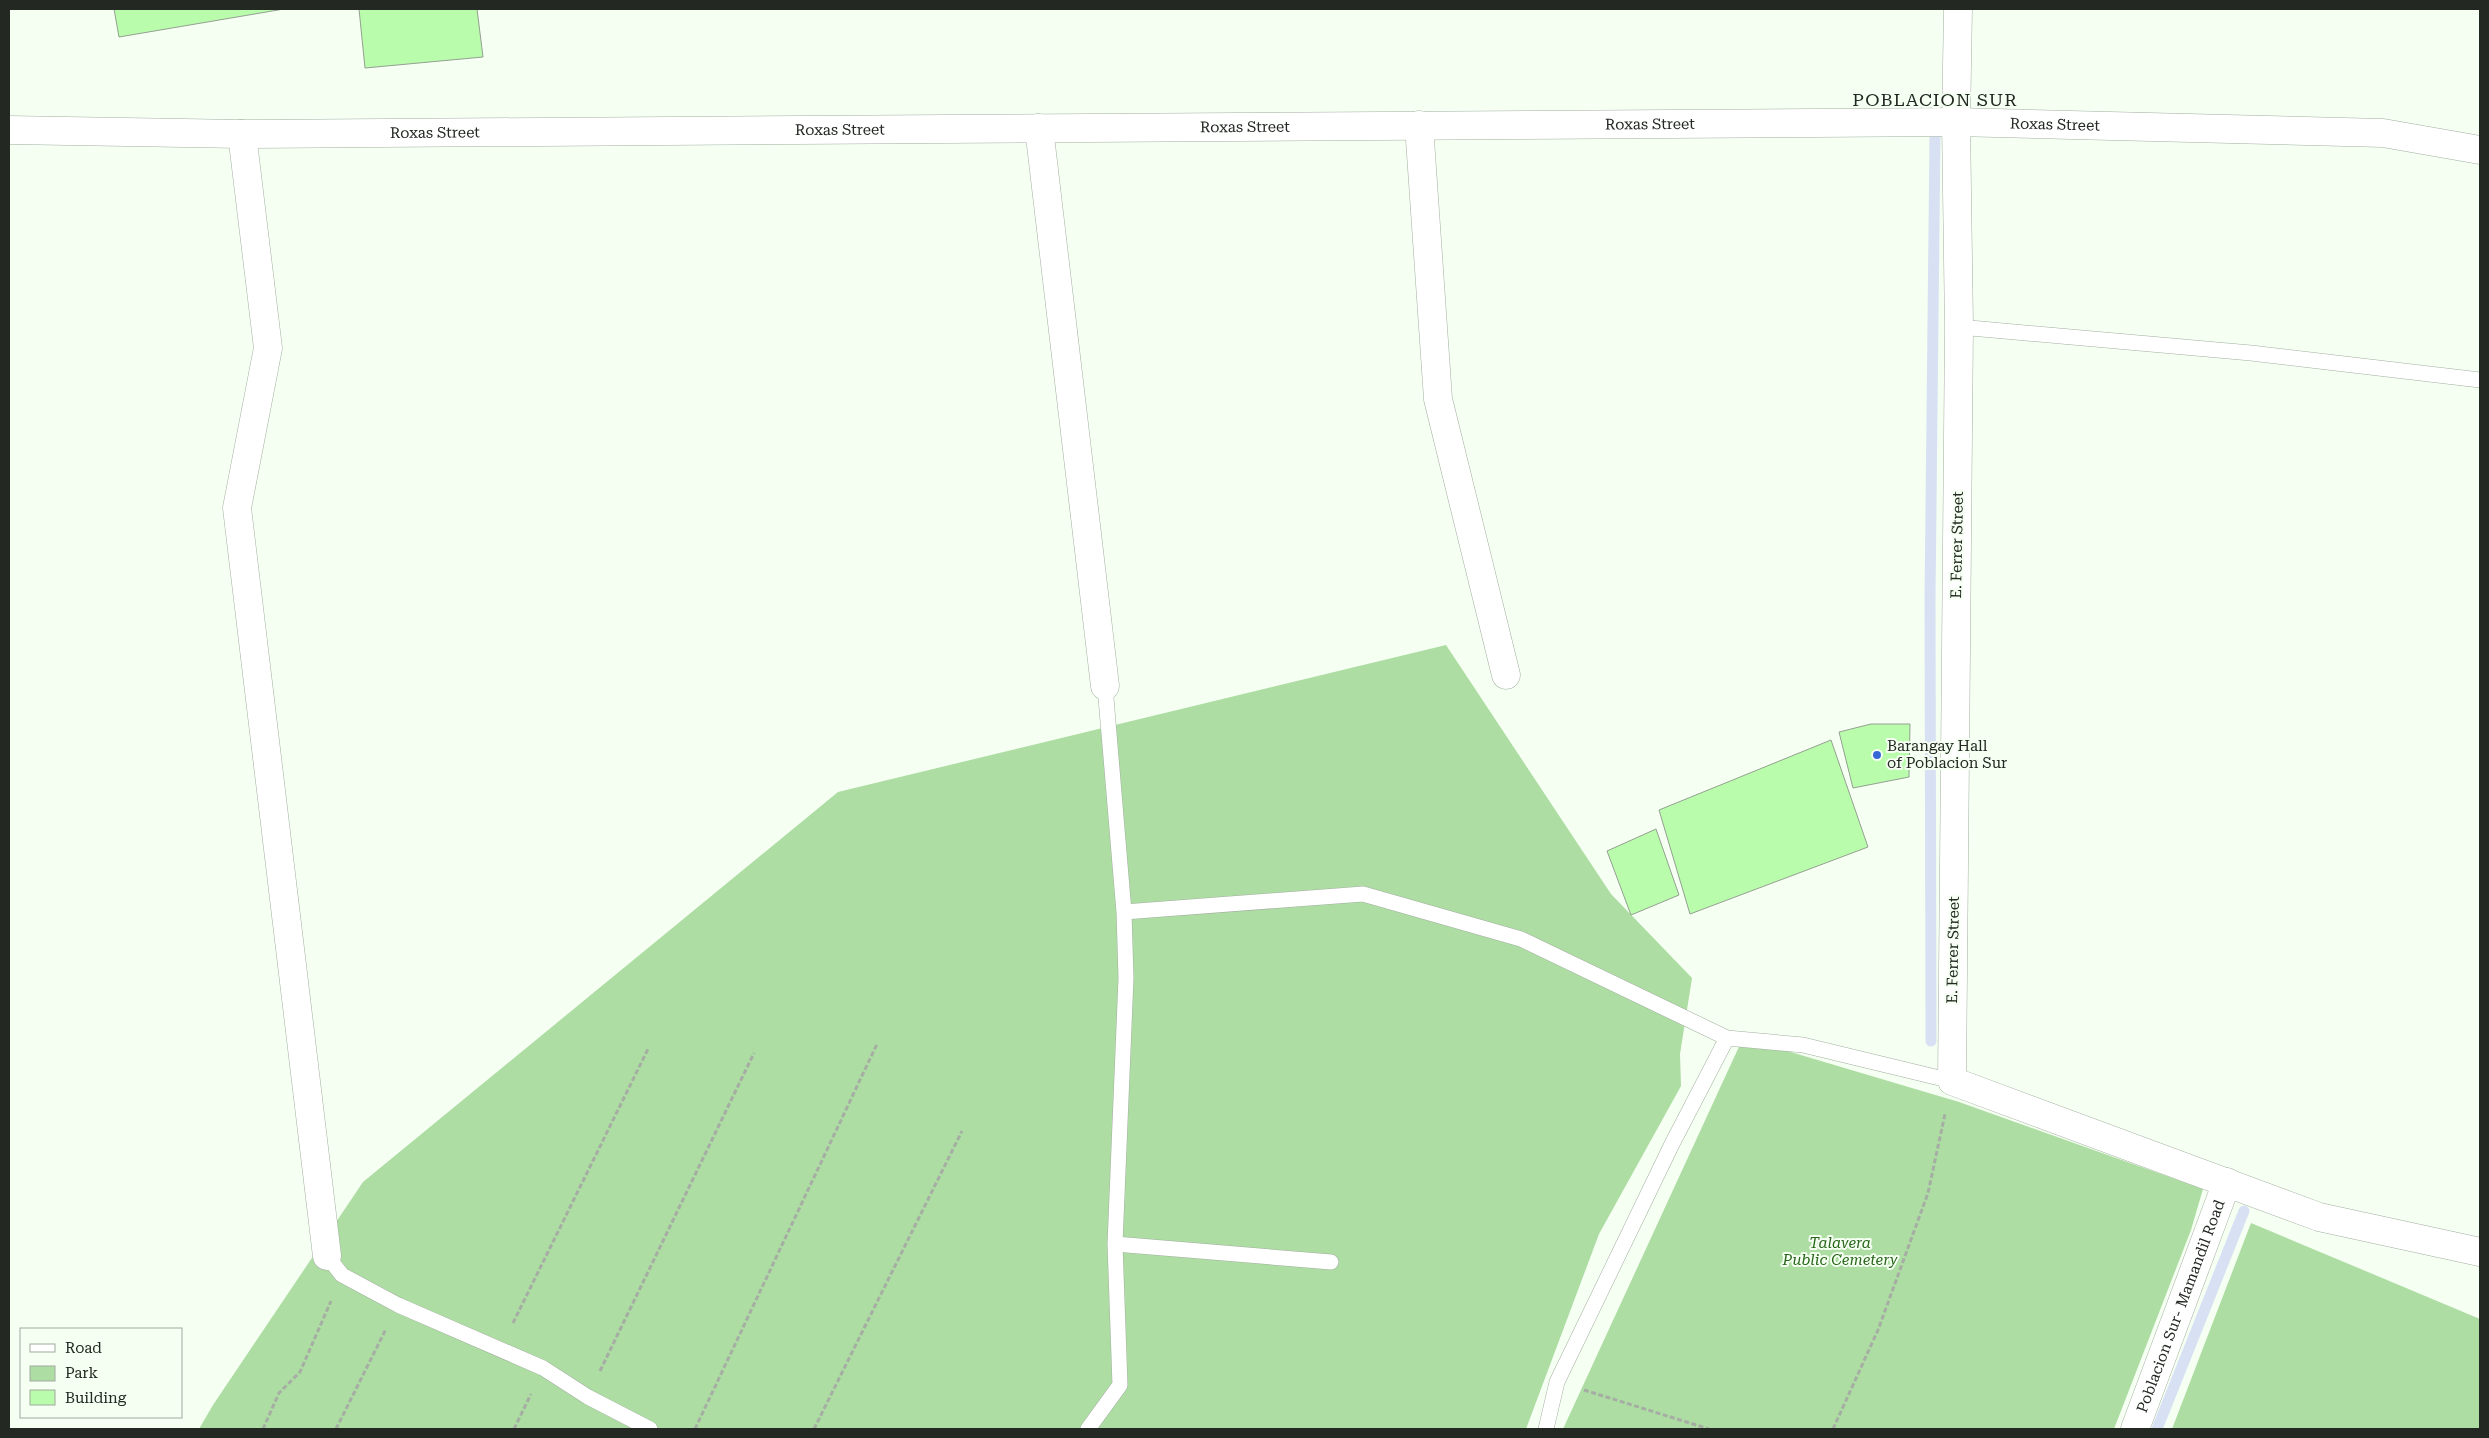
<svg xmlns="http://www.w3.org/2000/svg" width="2489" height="1438" viewBox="0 0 2489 1438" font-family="'Roboto Serif',serif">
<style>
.green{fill:#addda3}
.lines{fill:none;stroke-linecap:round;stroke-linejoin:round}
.stream{stroke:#d8e1f3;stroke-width:11}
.building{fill:#b9fcab;stroke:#94a091}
.service-casing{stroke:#a3afa1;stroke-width:16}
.minor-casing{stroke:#a3afa1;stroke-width:29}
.path{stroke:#a6aea4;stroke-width:3;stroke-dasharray:5 2.5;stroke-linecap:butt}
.service{stroke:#fff;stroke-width:15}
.minor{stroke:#fff;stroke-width:28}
.poi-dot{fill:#3767d7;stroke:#f5fff2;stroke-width:2}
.labels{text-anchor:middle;stroke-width:4;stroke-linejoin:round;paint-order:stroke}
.street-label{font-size:15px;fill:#232822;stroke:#f5fff2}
.poi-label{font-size:15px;fill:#232822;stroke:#f5fff2;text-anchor:start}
.park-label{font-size:15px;font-style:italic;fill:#28661a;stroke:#f5fff2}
.quarter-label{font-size:18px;letter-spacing:1px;fill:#232822;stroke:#f5fff2}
</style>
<rect width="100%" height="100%" fill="#f5fff2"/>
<path class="green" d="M1446,645L1611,894L1692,978L1680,1054L1681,1086L1599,1234L1526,1429H199L213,1405L363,1182L838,792Z
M1743,1038L1959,1102L2203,1189L2191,1230L2114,1429H1563Z
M2251,1223L2480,1319V1429H2172Z"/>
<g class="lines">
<path class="stream" d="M1931,1041L1930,600L1935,135
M2157,1429L2244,1211"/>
</g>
<path class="building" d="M114,9H284L119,37Z
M359,9H477L483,57L365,68Z
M1871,724H1910L1909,777L1853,788L1839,732Z
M1831,740L1868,847L1690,914L1659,810Z
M1656,829L1679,895L1631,915L1607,851Z"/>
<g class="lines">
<g class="service-casing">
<path id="service" d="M1959,327L2251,353L2480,380
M1124,912L1363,894L1521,939L1727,1038L1803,1045L1952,1081
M1115,1244L1331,1262
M327,1256L342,1275L398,1305L543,1368L588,1397L650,1429
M1088,1429L1120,1385L1115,1244L1126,978L1124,912L1105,686
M1546,1429L1557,1382L1672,1144L1727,1038"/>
</g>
<g class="minor-casing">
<g id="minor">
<path d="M1958,9L1956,122L1959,327L1952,1081L2319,1217L2480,1252"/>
<path d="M1419,125L1438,399L1506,675"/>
<path d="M1039,128L1105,686"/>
<path id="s1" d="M9,130L242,134L1956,122L2383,133L2480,150"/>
<path d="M242,134L268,348L237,508L327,1256"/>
<path id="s2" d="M2135,1429L2227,1182"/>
</g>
</g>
<path class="path" d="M513,1323L648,1049
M600,1371L754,1053
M1584,1390L1709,1429
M263,1429L279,1393L300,1372L331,1301
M336,1429L386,1329
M514,1429L531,1394
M695,1429L877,1044
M814,1429L962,1131
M1833,1429L1878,1330L1928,1193L1945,1114"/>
<use href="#service" class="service"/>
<use href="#minor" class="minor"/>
</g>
<circle class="poi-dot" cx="1877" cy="755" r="5"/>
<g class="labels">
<g class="street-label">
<text dy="5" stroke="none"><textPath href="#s1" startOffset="1641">Roxas Street</textPath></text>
<text dy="5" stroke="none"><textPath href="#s1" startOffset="2046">Roxas Street</textPath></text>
<text dy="5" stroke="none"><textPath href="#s1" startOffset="1236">Roxas Street</textPath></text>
<text dy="5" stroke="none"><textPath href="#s1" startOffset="831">Roxas Street</textPath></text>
<text dy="5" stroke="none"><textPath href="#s1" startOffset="426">Roxas Street</textPath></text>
<text transform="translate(1957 545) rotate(-89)" y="5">E. Ferrer Street</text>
<text transform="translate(1953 950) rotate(-89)" y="5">E. Ferrer Street</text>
<text dy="5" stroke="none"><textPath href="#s2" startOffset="131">Poblacion Sur- Mamandil Road</textPath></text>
</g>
<g class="poi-label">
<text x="1887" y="751">Barangay Hall<tspan x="1887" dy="17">of Poblacion Sur</tspan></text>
</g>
<g class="park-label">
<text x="1840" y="1248">Talavera<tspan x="1840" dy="17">Public Cemetery</tspan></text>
</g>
<g class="quarter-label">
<text x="1935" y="106">POBLACION SUR</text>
</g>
</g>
<rect width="2489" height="1438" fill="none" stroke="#232822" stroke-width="20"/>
<rect x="20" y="1328" width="162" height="90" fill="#f5fff2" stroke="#a1a99f"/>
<rect x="30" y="1344" width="25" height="8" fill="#ffffff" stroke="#a1a99f"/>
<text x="65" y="1353" font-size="15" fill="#232822">Road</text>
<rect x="30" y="1366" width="25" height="15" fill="#addda3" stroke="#a1a99f"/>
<text x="65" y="1378" font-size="15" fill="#232822">Park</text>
<rect x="30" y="1390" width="25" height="15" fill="#b9fcab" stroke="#a1a99f"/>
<text x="65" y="1403" font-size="15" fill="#232822">Building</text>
</svg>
